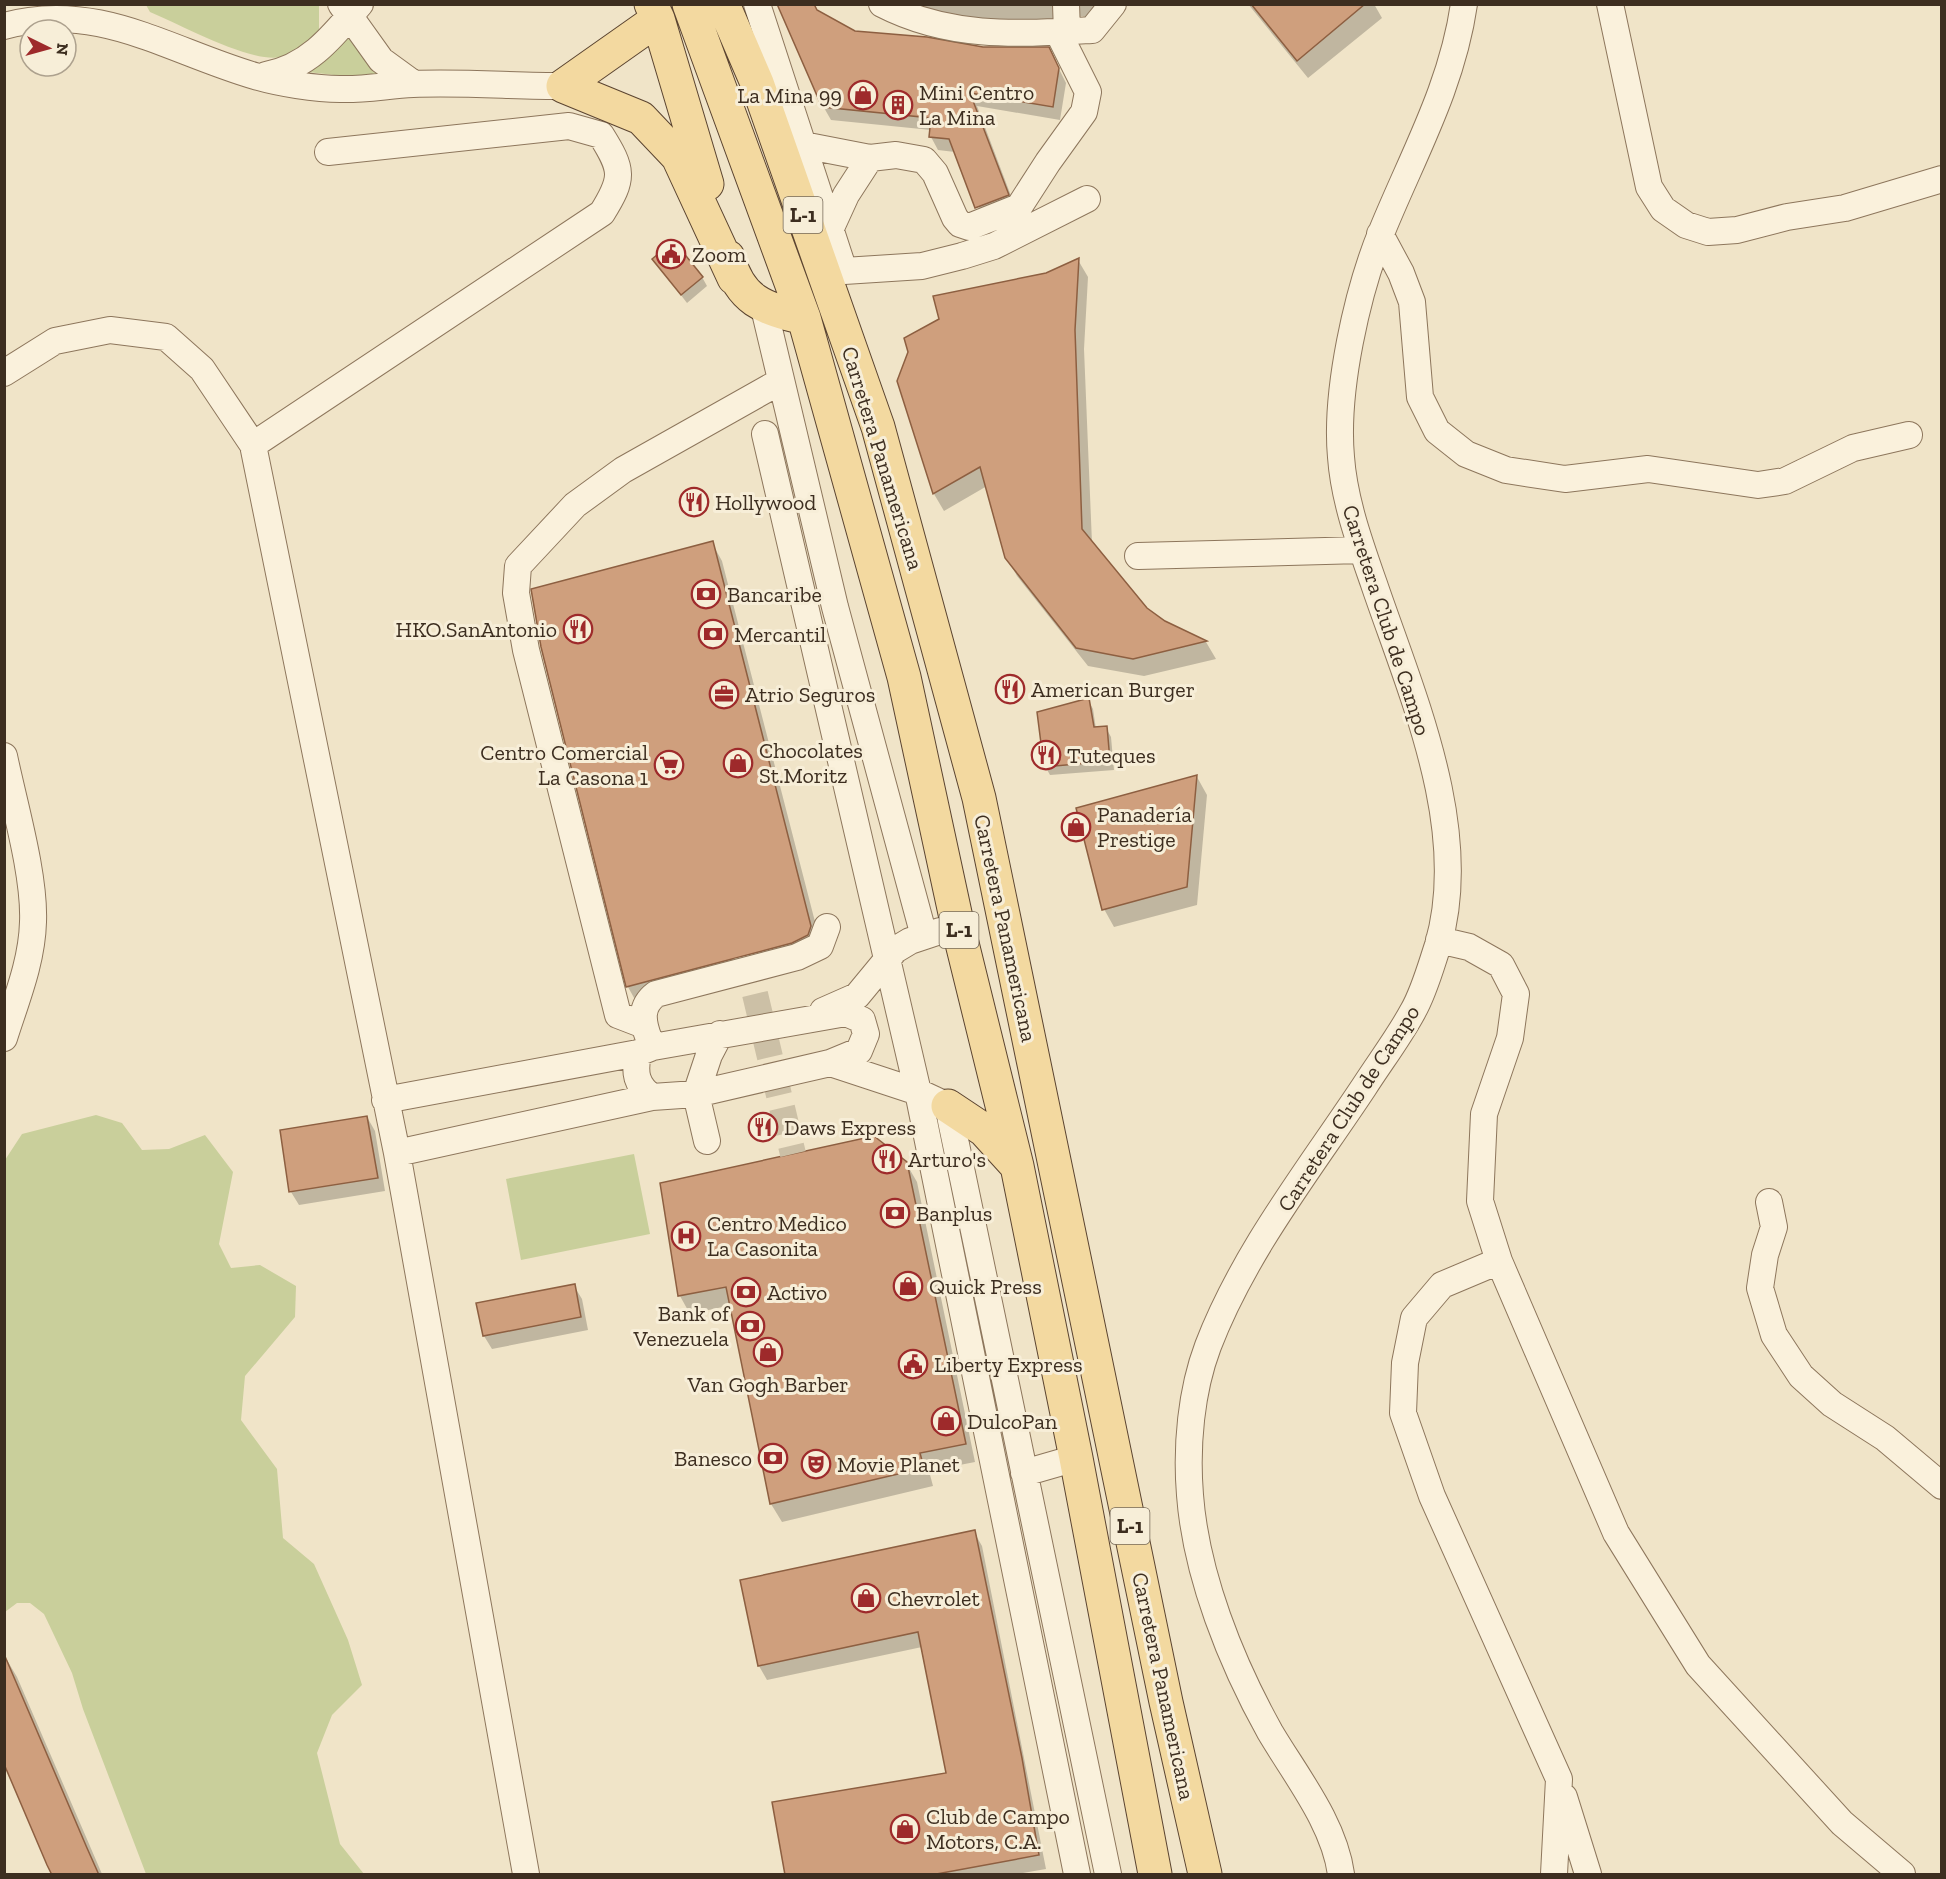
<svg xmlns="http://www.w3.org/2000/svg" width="1946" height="1879" viewBox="0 0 1946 1879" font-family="'Zilla Slab',serif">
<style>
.green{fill:#c9cf9b}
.shadow{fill:#0003}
.building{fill:#cf9f7d;stroke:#8d5f41;stroke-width:1.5}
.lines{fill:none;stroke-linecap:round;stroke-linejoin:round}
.minor-tunnel{stroke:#ccc0a6;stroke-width:26;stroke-dasharray:26 13;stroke-linecap:butt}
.minor-casing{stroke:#8d765c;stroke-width:28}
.major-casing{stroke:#5b4430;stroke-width:35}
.minor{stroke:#faf1dc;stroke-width:26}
.major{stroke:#f3d9a0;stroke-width:33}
.labels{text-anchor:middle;stroke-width:6;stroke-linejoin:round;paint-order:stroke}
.shield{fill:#f7eed8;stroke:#756857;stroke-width:1.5}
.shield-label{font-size:21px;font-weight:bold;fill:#3d2e20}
.poi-label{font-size:22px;fill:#3d2e20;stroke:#f7eed8;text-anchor:start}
.street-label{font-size:22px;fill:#3d2e20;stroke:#f7eed8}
</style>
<rect width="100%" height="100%" fill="#f0e4c8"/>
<path class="green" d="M146,5H319V32C307,43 296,53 281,57C252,64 179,24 150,12Z
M348,32C357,50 365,62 382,74L343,76L308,72L326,60Z
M96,1115L122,1123L142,1150L169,1149L205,1135L233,1172L219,1244L231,1268L260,1265L296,1286L295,1317L245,1376L241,1420L277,1469L283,1538L314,1564L348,1640L362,1685L332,1715L317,1753L340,1844L364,1874H146L83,1709L72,1673L44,1614L30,1603H17L5,1612V1160L22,1134Z
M634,1154L650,1234L521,1260L506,1179Z"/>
<path class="shadow" d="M881,4H1113V26L1098,28L1091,18L1082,16L1073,19L1066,31L906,17Z
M1248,4H1374L1382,18L1308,78Z
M816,11L854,33L1056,63L1066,83L1060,120L977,106L1016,209L985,221L955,152L938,150L931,137V130L831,120L823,106Z
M654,260L702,277L707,286L687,303Z
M1078,260L1088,277L1084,349L1092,543L1146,609L1164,622L1206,642L1216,659L1144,676L1088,666L1017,576L1007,558L987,486L944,511L934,494L898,381L1047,275Z
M712,543L722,561L821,945L638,1005L628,987L542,647Z
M1088,700L1093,709L1096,729L1106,728L1111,737L1114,770L1050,775L1045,766Z
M1197,777L1207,795L1197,905L1114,927L1104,909Z
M367,1117L375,1131L385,1191L299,1205L291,1192L281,1131Z
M906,1163L917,1182L975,1462L929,1471L933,1486L782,1522L771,1504L732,1305L690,1314L680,1296L662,1184Z
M574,1286L582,1299L588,1330L492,1349L484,1336L478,1304Z
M974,1532L982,1546L1046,1869L1017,1874H786L947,1774L922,1647L767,1680L759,1666L742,1581Z
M4,1655L17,1677L102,1874H54Z"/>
<path class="building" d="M777,4H814L817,10L855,31L927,37L983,47H1049L1059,68L1053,107L970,93L1009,195L975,208L949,139L929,137L931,118L822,107Z
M1251,4H1365L1297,61Z
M674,241L703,277L681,295L652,259Z
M1079,258L1075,330L1082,529L1147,608L1165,621L1207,641L1133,659L1076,648L1005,558L980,467L933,494L897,381L908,352L904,338L939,319L933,296L1046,273Z
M713,541L811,926L808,935L792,943L626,987L541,647L531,589Z
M1089,698L1094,727L1107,726L1110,761L1044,767L1037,712Z
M1197,775L1187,887L1102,910L1076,808Z
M367,1116L378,1178L289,1192L280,1130Z
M874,1136L907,1162L966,1444L920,1453L924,1468L770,1504L726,1287L678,1296L660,1183Z
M575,1284L581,1317L483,1336L476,1303Z
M975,1530L1022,1758L1039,1855L931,1875H785L772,1802L946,1773L918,1632L758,1666L740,1580Z
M4,1654L87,1848L99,1875H52L47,1865L4,1764Z"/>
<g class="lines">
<path class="minor-tunnel" d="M746,956L793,1154"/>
<g class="minor-casing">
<path id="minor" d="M341,4L381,60L414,84
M757,4L844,271L922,266L962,256L994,246L1087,199
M882,4C950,39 1018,34 1092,30L1113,4
M1066,4L1067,32
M1610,4L1649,187L1663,209L1686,225L1708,232L1737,230L1787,217L1845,208L1942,179
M4,26C97,0 169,51 255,76C278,83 316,89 340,89C364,90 389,85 413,84C462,82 513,86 563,86
M266,75C309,67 333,36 360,4
M803,145L870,158
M830,230L846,195L870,158L896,155L924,160L935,173L955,218L960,224L969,227L1019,207L1048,162L1084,112L1088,92L1058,32
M1380,234L1401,273L1412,302L1420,397L1437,431L1466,454L1506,470L1565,479L1648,469L1758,485L1785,481L1853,448L1909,435
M764,308L835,607L924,936
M4,373L55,341L110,330L166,337L202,369L253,445L397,1153L526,1874
M765,434L918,1092L1077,1874
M253,445L602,213C624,178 623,170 601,135L569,126L328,152
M1138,556L1362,550
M4,756C14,804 35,875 33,922C32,962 16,1000 4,1038
M1439,940L1469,947L1501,965L1516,994L1510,1038L1484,1114L1480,1201L1499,1261L1616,1533L1698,1665L1842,1823L1902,1874
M823,1011L857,996L895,950L910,941L940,931
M644,1025L618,1015L526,650L516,593L518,566L575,505L623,470L781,381
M649,1039C642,1021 640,1006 656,994L797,957L820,946L827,927
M638,1053C634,1073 636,1085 652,1097
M830,1063L918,1092L948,1106L1108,1874
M385,1100L638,1053L653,1047L846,1013L862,1020L866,1034L859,1051L830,1063L696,1094L652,1097L397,1153
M707,1141L696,1094L709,1055L720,1034
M1769,1202L1774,1227L1765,1255L1760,1288L1774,1335L1801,1376L1832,1404L1885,1438L1942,1486
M1499,1261L1442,1285L1414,1318L1405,1363L1403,1413L1432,1496L1559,1779L1554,1874
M1024,1473L1076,1458
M1564,1797L1588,1874
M1341,1874C1334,1823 1296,1776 1270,1732C1231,1662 1196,1575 1190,1495C1186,1446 1191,1391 1208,1346C1244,1252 1309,1170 1364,1087C1380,1062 1399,1037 1413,1011C1424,992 1431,966 1438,945C1472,828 1411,693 1374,584C1360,544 1344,500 1341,457C1335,391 1357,292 1382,231C1413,155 1452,87 1464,4"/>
</g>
<g class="major-casing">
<path id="major" d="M651,4L658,19L707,184
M689,4L804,318L904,677L958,927L1017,1166L1076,1458L1155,1874
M723,4L757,83L878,427L979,798L1166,1702L1205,1874
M658,19L563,86L641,118L678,157L734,278
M728,257C740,301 763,308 804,318
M948,1106L984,1130L1014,1163"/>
</g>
<use href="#minor" class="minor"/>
<use href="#major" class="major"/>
</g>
<defs>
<g id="shop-ring" transform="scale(1.5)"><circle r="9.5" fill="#f7eed8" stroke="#9e2a2b" stroke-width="1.5"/><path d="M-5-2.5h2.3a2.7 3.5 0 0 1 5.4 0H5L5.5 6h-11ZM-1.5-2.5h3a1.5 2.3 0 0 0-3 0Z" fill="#9e2a2b"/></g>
<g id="building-ring" transform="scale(1.5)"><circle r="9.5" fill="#f7eed8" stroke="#9e2a2b" stroke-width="1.5"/><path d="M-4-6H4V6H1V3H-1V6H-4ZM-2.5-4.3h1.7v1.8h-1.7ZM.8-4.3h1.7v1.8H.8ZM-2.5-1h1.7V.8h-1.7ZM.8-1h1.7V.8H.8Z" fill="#9e2a2b"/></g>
<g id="civic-ring" transform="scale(1.5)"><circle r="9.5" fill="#f7eed8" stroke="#9e2a2b" stroke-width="1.5"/><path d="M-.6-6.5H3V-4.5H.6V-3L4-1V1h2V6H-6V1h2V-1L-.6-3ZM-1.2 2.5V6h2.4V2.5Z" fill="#9e2a2b"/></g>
<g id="restaurant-ring" transform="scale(1.5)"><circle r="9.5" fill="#f7eed8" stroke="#9e2a2b" stroke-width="1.5"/><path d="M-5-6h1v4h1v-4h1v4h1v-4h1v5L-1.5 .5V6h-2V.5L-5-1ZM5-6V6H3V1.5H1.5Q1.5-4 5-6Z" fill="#9e2a2b"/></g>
<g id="bank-ring" transform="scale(1.5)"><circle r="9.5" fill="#f7eed8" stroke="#9e2a2b" stroke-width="1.5"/><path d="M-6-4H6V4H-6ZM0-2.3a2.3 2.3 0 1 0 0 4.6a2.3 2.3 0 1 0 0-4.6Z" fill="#9e2a2b"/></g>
<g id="office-ring" transform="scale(1.5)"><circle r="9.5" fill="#f7eed8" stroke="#9e2a2b" stroke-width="1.5"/><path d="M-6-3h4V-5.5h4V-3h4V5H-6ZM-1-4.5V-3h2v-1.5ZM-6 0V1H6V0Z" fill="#9e2a2b"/></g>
<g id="supermarket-ring" transform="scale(1.5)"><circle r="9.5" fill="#f7eed8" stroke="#9e2a2b" stroke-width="1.5"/><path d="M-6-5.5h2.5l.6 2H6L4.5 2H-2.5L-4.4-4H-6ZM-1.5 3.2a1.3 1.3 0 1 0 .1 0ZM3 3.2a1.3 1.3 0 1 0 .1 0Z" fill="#9e2a2b"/></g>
<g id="hospital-ring" transform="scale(1.5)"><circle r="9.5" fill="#f7eed8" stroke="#9e2a2b" stroke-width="1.5"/><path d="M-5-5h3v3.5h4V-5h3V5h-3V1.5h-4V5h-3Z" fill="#9e2a2b"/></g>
<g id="theatre-ring" transform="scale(1.5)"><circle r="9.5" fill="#f7eed8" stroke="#9e2a2b" stroke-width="1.5"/><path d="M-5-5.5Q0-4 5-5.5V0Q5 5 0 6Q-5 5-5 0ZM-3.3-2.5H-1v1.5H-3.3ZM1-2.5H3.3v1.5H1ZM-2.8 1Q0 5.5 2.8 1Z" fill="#9e2a2b"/></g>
</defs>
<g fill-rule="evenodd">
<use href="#shop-ring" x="863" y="95"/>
<use href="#building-ring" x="898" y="105"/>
<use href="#civic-ring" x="671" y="254"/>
<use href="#restaurant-ring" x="694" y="502"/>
<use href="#bank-ring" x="706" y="594"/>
<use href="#restaurant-ring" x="578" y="629"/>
<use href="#bank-ring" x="713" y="634"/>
<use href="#restaurant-ring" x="1010" y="689"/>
<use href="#office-ring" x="724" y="694"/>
<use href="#restaurant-ring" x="1046" y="755"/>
<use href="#shop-ring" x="738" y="763"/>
<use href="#supermarket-ring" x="669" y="765"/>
<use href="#shop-ring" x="1076" y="827"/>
<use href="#restaurant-ring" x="763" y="1127"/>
<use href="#restaurant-ring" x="887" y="1159"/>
<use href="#bank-ring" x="895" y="1213"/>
<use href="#hospital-ring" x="686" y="1236"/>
<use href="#shop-ring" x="908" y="1286"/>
<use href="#bank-ring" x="746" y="1292"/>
<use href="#bank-ring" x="750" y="1326"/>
<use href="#shop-ring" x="768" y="1352"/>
<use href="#civic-ring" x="913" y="1364"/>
<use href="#shop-ring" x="946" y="1421"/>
<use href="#bank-ring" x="773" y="1458"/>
<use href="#theatre-ring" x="816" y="1464"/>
<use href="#shop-ring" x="866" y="1598"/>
<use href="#shop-ring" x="905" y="1829"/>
</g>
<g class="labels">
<g class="shield">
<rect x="783.5" y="197" width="39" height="36" rx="4.5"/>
<rect x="939.5" y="912" width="39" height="36" rx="4.5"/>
<rect x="1110.5" y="1508" width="39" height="36" rx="4.5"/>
</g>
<g class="shield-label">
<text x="803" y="222">L-1</text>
<text x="959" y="937">L-1</text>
<text x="1130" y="1533">L-1</text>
</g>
<g class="poi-label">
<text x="919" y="100">Mini Centro<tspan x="919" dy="25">La Mina</tspan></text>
<text x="842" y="103" text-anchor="end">La Mina 99</text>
<text x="692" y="262">Zoom</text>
<text x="715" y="510">Hollywood</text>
<text x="727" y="602">Bancaribe</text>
<text x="557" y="637" text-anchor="end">HKO.SanAntonio</text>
<text x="734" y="642">Mercantil</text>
<text x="1031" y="697">American Burger</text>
<text x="745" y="702">Atrio Seguros</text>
<text x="759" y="758">Chocolates<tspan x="759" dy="25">St.Moritz</tspan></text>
<text x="648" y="760" text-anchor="end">Centro Comercial<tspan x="648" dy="25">La Casona 1</tspan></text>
<text x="1067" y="763">Tuteques</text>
<text x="1097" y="822">Panadería<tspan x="1097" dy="25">Prestige</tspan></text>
<text x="784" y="1135">Daws Express</text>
<text x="908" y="1167">Arturo's</text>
<text x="916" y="1221">Banplus</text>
<text x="707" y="1231">Centro Medico<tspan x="707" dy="25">La Casonita</tspan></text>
<text x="929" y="1294">Quick Press</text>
<text x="767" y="1300">Activo</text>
<text x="729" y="1321" text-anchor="end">Bank of<tspan x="729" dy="25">Venezuela</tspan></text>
<text x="934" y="1372">Liberty Express</text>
<text x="768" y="1392" text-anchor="middle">Van Gogh Barber</text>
<text x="967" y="1429">DulcoPan</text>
<text x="752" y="1466" text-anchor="end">Banesco</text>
<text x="837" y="1472">Movie Planet</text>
<text x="887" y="1606">Chevrolet</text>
<text x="926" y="1824">Club de Campo<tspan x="926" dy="25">Motors, C.A.</tspan></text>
</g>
<g class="street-label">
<text transform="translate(883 458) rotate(73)" y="8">Carretera Panamericana</text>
<text transform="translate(1387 620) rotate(72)" y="8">Carretera Club de Campo</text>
<text transform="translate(1006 928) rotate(78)" y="8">Carretera Panamericana</text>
<text transform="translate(1348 1108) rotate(-57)" y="8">Carretera Club de Campo</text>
<text transform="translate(1164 1686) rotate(78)" y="8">Carretera Panamericana</text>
</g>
</g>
<rect width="1946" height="1879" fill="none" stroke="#3d2e20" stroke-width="12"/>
<g transform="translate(48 48) rotate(95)"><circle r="28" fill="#f7eed8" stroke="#ada18e" stroke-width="1.5"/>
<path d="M0-4.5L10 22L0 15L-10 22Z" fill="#9e2a2b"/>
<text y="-9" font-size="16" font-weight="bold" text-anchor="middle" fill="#3d2e20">N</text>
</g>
</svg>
